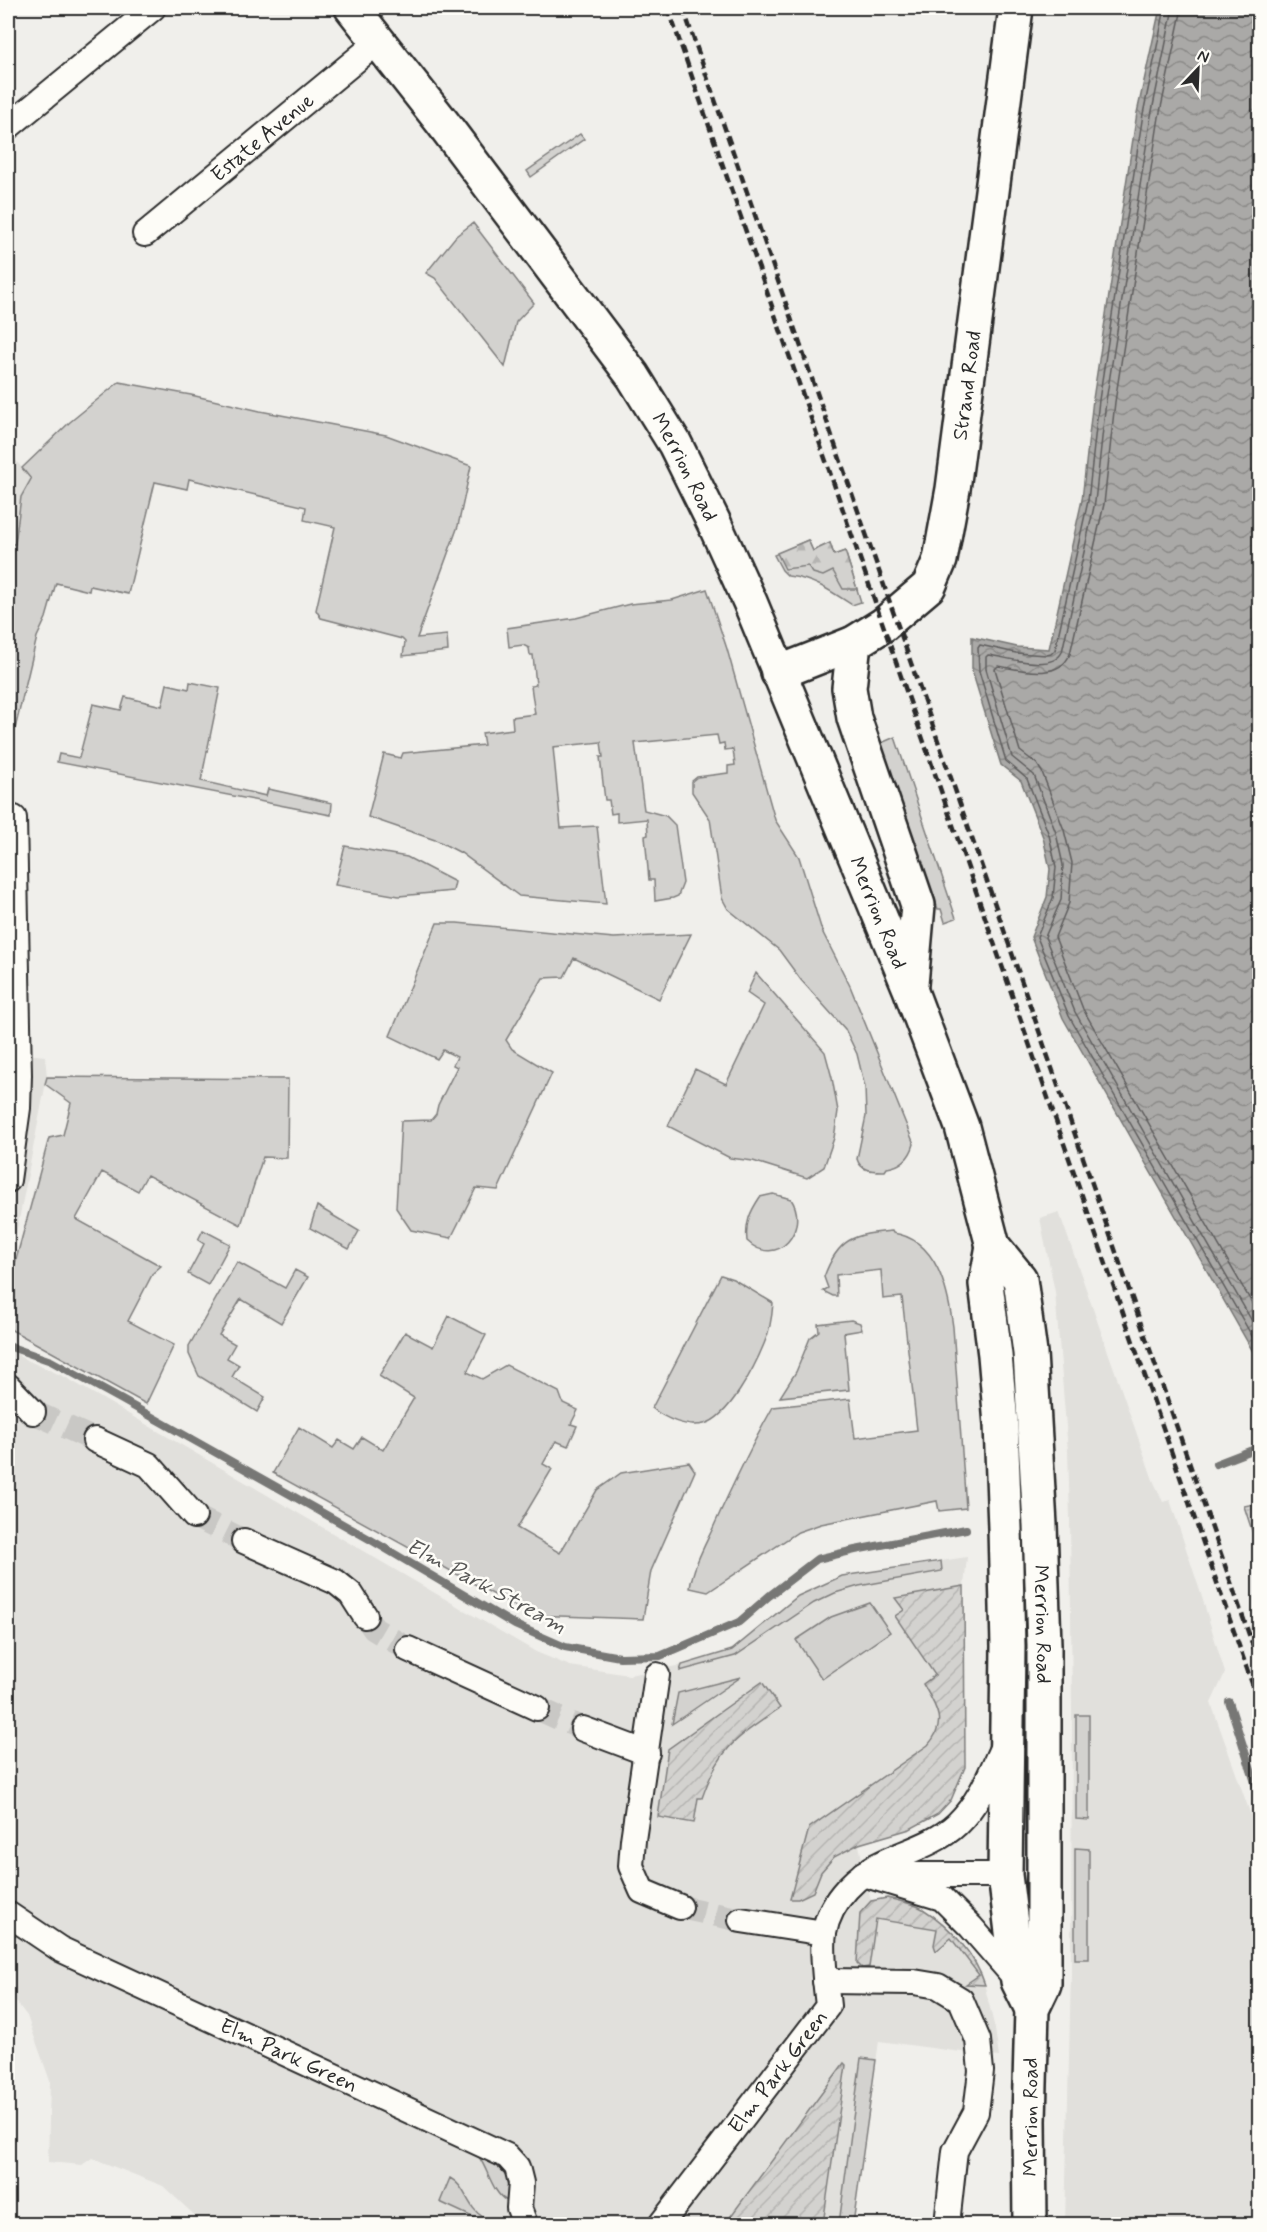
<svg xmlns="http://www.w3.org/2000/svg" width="1267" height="2232" viewBox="0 0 1267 2232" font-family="Mynerve,sans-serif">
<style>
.built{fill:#e1e0dc}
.grass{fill:#d3d2cf;stroke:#7f7e7d;stroke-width:1.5}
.forest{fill:url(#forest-firs);stroke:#7f7e7d;stroke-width:1.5}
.wetland{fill:url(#wetland-marsh);stroke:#7f7e7d;stroke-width:1.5}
.garden{fill:url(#garden-furrows);stroke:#7f7e7d;stroke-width:1.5}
.water{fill:url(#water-waves);stroke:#777775;stroke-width:1.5}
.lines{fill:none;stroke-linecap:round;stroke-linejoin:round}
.shore{stroke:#5e5d5d;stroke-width:1.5}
.stream{stroke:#777775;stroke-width:8}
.street-tunnel{stroke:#c9c8c5;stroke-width:24;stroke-dasharray:24 12;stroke-linecap:butt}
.street-casing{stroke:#2b2b2b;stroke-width:28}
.secondary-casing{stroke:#2b2b2b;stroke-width:38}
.street{stroke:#fdfcf7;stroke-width:24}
.secondary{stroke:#fdfcf7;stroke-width:33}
.rail{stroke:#2b2b2b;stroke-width:4.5;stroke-dasharray:9 4.5;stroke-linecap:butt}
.labels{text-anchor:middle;stroke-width:5;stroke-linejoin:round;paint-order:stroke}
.street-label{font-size:21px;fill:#2b2b2b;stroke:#fdfcf7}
.water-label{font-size:22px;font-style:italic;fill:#575756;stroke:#fdfcf7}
</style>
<defs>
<pattern id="forest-firs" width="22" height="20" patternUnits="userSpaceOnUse" patternTransform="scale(1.5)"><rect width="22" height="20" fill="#d3d2cf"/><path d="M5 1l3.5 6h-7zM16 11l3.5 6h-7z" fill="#b5b4b2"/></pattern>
<pattern id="wetland-marsh" width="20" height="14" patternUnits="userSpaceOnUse" patternTransform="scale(1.5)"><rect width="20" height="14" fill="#d3d2cf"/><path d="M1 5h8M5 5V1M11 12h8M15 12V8" fill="none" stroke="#b5b4b2"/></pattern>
<pattern id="garden-furrows" width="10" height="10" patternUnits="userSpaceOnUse" patternTransform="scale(1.5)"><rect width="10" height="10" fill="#d3d2cf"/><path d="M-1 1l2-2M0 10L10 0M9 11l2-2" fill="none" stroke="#b5b4b2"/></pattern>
<pattern id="water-waves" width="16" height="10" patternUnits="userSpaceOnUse" patternTransform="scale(1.5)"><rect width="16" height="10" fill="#aaa9a7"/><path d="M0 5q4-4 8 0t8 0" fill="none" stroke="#8b8a88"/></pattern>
</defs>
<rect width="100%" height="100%" fill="#f0efeb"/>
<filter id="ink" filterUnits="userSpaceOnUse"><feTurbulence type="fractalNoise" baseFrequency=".0167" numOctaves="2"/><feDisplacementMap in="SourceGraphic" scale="12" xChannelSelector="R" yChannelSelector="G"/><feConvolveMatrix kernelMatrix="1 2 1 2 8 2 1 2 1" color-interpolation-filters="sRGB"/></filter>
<g filter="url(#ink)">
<path class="built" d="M8,451L31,479L21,497L15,544H8Z
M8,1052L45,1056L47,1077L8,1276Z
M1059,1212L1153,1480L1163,1502L1170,1500L1201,1594L1225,1673L1211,1703L1259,1838V2224H1065L1071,1973L1072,1711L1070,1518L1068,1451L1055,1292L1040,1218Z
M8,1340L20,1357L65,1377L536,1652L570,1666L629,1675L682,1665L732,1650L798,1596L842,1576L967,1557L964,1586L965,1767L951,1800L938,1814L910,1829L859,1845L871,1901L887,1898L921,1908L954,1934L965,1947L983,1979L995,2029L999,2057L879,2041L853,2224H204L163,2186L92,2158L82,2165L48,2162L50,2081L27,2016L8,1991Z"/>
<path class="grass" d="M580,134L584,139L531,177L527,171Z
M473,223L534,303L516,322L505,367L435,278L426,273L456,236Z
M119,382L191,395L260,411L386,435L471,466L458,526L417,638L447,635L448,651L403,656L405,642L402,639L321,618L316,610L335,527L304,520L306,507L189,479L187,489L155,482L128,594L90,586L89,591L56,583L46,618L37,637L8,758V544H15L21,497L31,479L22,468L70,422Z
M808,540L813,551L830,543L834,555L845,551L861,602L852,605C831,591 814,579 788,576L782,570L774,555Z
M707,589L727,649L775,820L799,857L822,931L850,986L914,1144C910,1158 902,1166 887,1168L885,1171C873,1171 861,1172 857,1159L866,1116L865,1087L857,1054L845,1029L801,980L779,950L728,909L722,898L710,819L692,792V781L697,777L728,773V766L735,765L733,749L725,750L724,743L719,744L717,735L635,743L644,810L666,816L675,825L683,883L678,896L673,898L655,901L654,880H649L645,836L648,835L647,819L617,822V813L611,814L609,800H605L600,757H603L601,742L553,747L561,828L597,826L606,904L519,896L461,853L438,841L368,817L384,754L401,758L403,753L484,745L482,733L513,729L512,717L535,714L531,686L536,685L533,655H530L529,648L523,645L509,647L507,628L576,618L630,604L672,600Z
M190,682L220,688L201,781L266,796L268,789L332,803L331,815L57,762L59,754L79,758L93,704L121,710L125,697L162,706L167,684L189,689Z
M895,737L956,918L945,922L941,909H938L879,744Z
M345,846L407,857L455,882L453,891L399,896L335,885Z
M437,923H457L614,938L691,934L659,999L574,958L564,977L543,978L506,1040L512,1049L552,1073L498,1190L476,1188L451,1238L411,1230L396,1208L401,1121L431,1120L436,1114L438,1105L457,1067L453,1065L457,1057L443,1050L437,1059L390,1036Z
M756,973L825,1052L832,1078L838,1111L834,1138L824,1167L807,1178L753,1161L730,1158L668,1126L695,1069L726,1084L764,1005L747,993Z
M47,1077L288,1079L287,1158L263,1157L241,1225L147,1175L138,1191L102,1172L76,1219L161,1266L153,1273L128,1321L174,1345L146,1404L8,1328V1289L49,1138L63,1135L71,1103L45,1084Z
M773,1194L791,1199C810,1228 778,1270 747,1241C745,1223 750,1212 760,1197Z
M317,1206L359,1231L349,1249L310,1228Z
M203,1230L230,1244L208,1285L188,1274L204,1244L198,1240Z
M892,1231L893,1233C937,1239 948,1290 953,1327L966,1508L939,1511L937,1501L821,1524L798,1532L708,1592L690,1588C693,1567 704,1547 713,1528C732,1486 751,1446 773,1407L850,1399L855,1438L917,1430L902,1297L883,1299L881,1270L836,1275L837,1296H833L823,1291L828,1288L824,1277C838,1238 854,1234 892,1231Z
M237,1262L285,1288L295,1270L308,1277L281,1323L241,1299L219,1335L235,1344L227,1358L239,1365L232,1377L265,1397L257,1412L199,1376L189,1354V1346Z
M721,1275L733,1279L773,1303C772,1317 770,1331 764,1344C755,1366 729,1418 704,1424C687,1428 665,1419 652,1408Z
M449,1316L486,1335L467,1372L482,1379L506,1365L559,1392L563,1403L578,1410L571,1424L577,1426L568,1446L556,1441L543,1464L552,1469L517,1528L560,1553L597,1490L621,1473L689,1462L695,1471L651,1571L643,1619L531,1615L273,1473L299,1427L333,1448L339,1440L354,1449L362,1437L383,1450L414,1398L379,1376L405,1332L433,1347Z
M851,1320L860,1323L862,1330L844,1333L849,1390L780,1397L796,1372L810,1338L819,1331L818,1324Z
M941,1561L942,1571L859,1586L835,1593L814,1603L735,1656L680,1671L682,1665L732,1650L798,1596L842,1576Z
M870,1603L890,1632L822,1679L796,1640L831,1617Z
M741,1677L681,1718L672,1724L678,1693Z
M1076,1715H1089V1820L1076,1819Z
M1075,1848L1089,1849V1959H1075Z
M861,2058L876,2060L853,2224H839Z
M479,2157C501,2166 514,2174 507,2201C493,2194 488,2170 479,2157Z
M450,2178C466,2186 467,2208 483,2217L481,2221L440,2202Z"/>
<path class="forest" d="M808,540L813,551L830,543L834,555L845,551L857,589H843L833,571L823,576L813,573L808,566L785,569L777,553Z"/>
<path class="wetland" d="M1259,1503H1260L1259,1552L1244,1506Z"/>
<path class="garden" d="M964,1586L965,1767L951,1800L938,1814L910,1829L859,1844L834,1857L821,1872L813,1892L798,1899H790L809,1828L928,1745C948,1723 936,1706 923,1684L935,1675L895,1616L904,1610L895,1598Z
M762,1682L780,1708C737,1738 720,1746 702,1798H698L694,1823L658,1817L668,1749Z
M887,1898C898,1901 913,1903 923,1909C950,1926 975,1954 985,1985L966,1984L979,1975L951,1938L936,1951L934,1945L937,1929L876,1919L869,1967L862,1968L857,1963L860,1913L871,1901Z
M844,2063L846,2065L823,2224H725Z"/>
<path class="water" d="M1160,8H1259V1367L1256,1357L1063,1018L1031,937L1047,897L1050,869L1043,837L1021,781L1001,765L972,671V637L1017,647L1049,649L1082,500L1093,399L1137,113Z"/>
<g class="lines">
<path class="shore" d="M1165,8L1143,114L1099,400L1088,501L1055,650L1051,654L1047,655L1016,653L980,645L978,648L979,671L1006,761L1027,779L1049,835L1056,867L1053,898L1037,937L1069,1016L1260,1350
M1173,8L1151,116L1106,401L1095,502L1062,652C1052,673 1007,657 988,655L986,657V669L1012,757L1034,775L1056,833L1063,865L1061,900L1045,937L1075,1012L1260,1335
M1182,8L1159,117L1115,402L1104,504L1070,654C1059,681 1021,670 998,666L995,669L1020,751L1037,764L1042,772L1064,830L1072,863L1069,903L1055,937L1083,1009L1260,1317"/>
<path class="stream" d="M11,1347L51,1361L122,1400L371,1540L515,1625L565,1647L620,1657L660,1656L739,1622L769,1596L817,1559L855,1550L966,1529
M1216,1464L1260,1447
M1229,1702L1260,1798"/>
<path class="street-tunnel" d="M33,1412L95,1440
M194,1516L244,1541
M365,1616L374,1629L408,1649
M537,1708L583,1729
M680,1907L741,1920"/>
<g class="street-casing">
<g id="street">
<path d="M8,127L153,8"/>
<path id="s1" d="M145,234L379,41"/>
<path d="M8,1180L18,1108L19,1075L14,818"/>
<path d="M8,1386L33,1412"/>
<path d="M95,1440L149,1465L194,1516"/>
<path d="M244,1541L336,1582L351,1594L365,1616"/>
<path d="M408,1649L537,1708"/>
<path d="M657,1675L633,1840L631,1866L642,1891L680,1907"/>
<path d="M583,1729L647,1753"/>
<path d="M863,1874L942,1898L971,1927L1018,1981"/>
<path d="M893,1875H1005"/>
<path id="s2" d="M8,1914L60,1949L507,2156L517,2167L521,2183L519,2208L525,2224"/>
<path d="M741,1920L824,1933"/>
<path d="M825,1981L914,1982L938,1986L961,2000L978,2040L981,2071L976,2112L955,2151L947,2224"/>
<path id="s3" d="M661,2224L828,2006C826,1987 821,1951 824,1933C830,1899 858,1873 888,1860C911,1850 938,1842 957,1824C980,1802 990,1774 1003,1746"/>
</g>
</g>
<g class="secondary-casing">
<g id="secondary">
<path id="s4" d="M352,8L442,122L633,376L675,444L715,525L750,602L910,989L962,1127L993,1246L1020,1279L1030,1353L1040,1525L1044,1645V1984L1032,2009L1029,2121L1030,2224"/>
<path d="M854,643L849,688L854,718L918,905L911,984"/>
<path id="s5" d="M778,673L854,643L883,625L929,586L940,560L953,489L1016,8"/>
<path d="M993,1246L986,1284L995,1355L1001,1424L1005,1528L1008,1646L1005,1875L1018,1981L1032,2009"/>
</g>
</g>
<use href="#street" class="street"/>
<use href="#secondary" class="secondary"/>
<path class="rail" d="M668,8L1260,1706
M683,8L1260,1666"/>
</g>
</g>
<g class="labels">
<g class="street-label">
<text dy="7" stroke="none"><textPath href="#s1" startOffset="152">Estate Avenue</textPath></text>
<text dy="7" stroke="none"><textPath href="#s5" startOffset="381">Strand Road</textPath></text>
<text dy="7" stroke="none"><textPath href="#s4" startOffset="568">Merrion Road</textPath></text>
<text dy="7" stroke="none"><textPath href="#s4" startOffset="1054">Merrion Road</textPath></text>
<text dy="7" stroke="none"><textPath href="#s4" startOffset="1796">Merrion Road</textPath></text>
<text dy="7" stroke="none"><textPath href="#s2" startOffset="315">Elm Park Green</textPath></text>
<text dy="7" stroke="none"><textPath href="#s3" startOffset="192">Elm Park Green</textPath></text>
<text transform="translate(1030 2117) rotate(-90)" y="7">Merrion Road</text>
</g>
<g class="water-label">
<text transform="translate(487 1585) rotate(28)" y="8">Elm Park Stream</text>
</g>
</g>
<rect width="1267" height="2232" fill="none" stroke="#fdfcf7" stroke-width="30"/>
<rect x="15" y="15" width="1237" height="2202" fill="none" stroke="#2b2b2b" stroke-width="2" filter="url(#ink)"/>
<g transform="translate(1198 69) rotate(23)" stroke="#fdfcf7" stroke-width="4.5" paint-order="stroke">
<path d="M0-4.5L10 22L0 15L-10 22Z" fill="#2b2b2b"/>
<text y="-9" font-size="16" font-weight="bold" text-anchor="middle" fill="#2b2b2b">N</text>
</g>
</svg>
